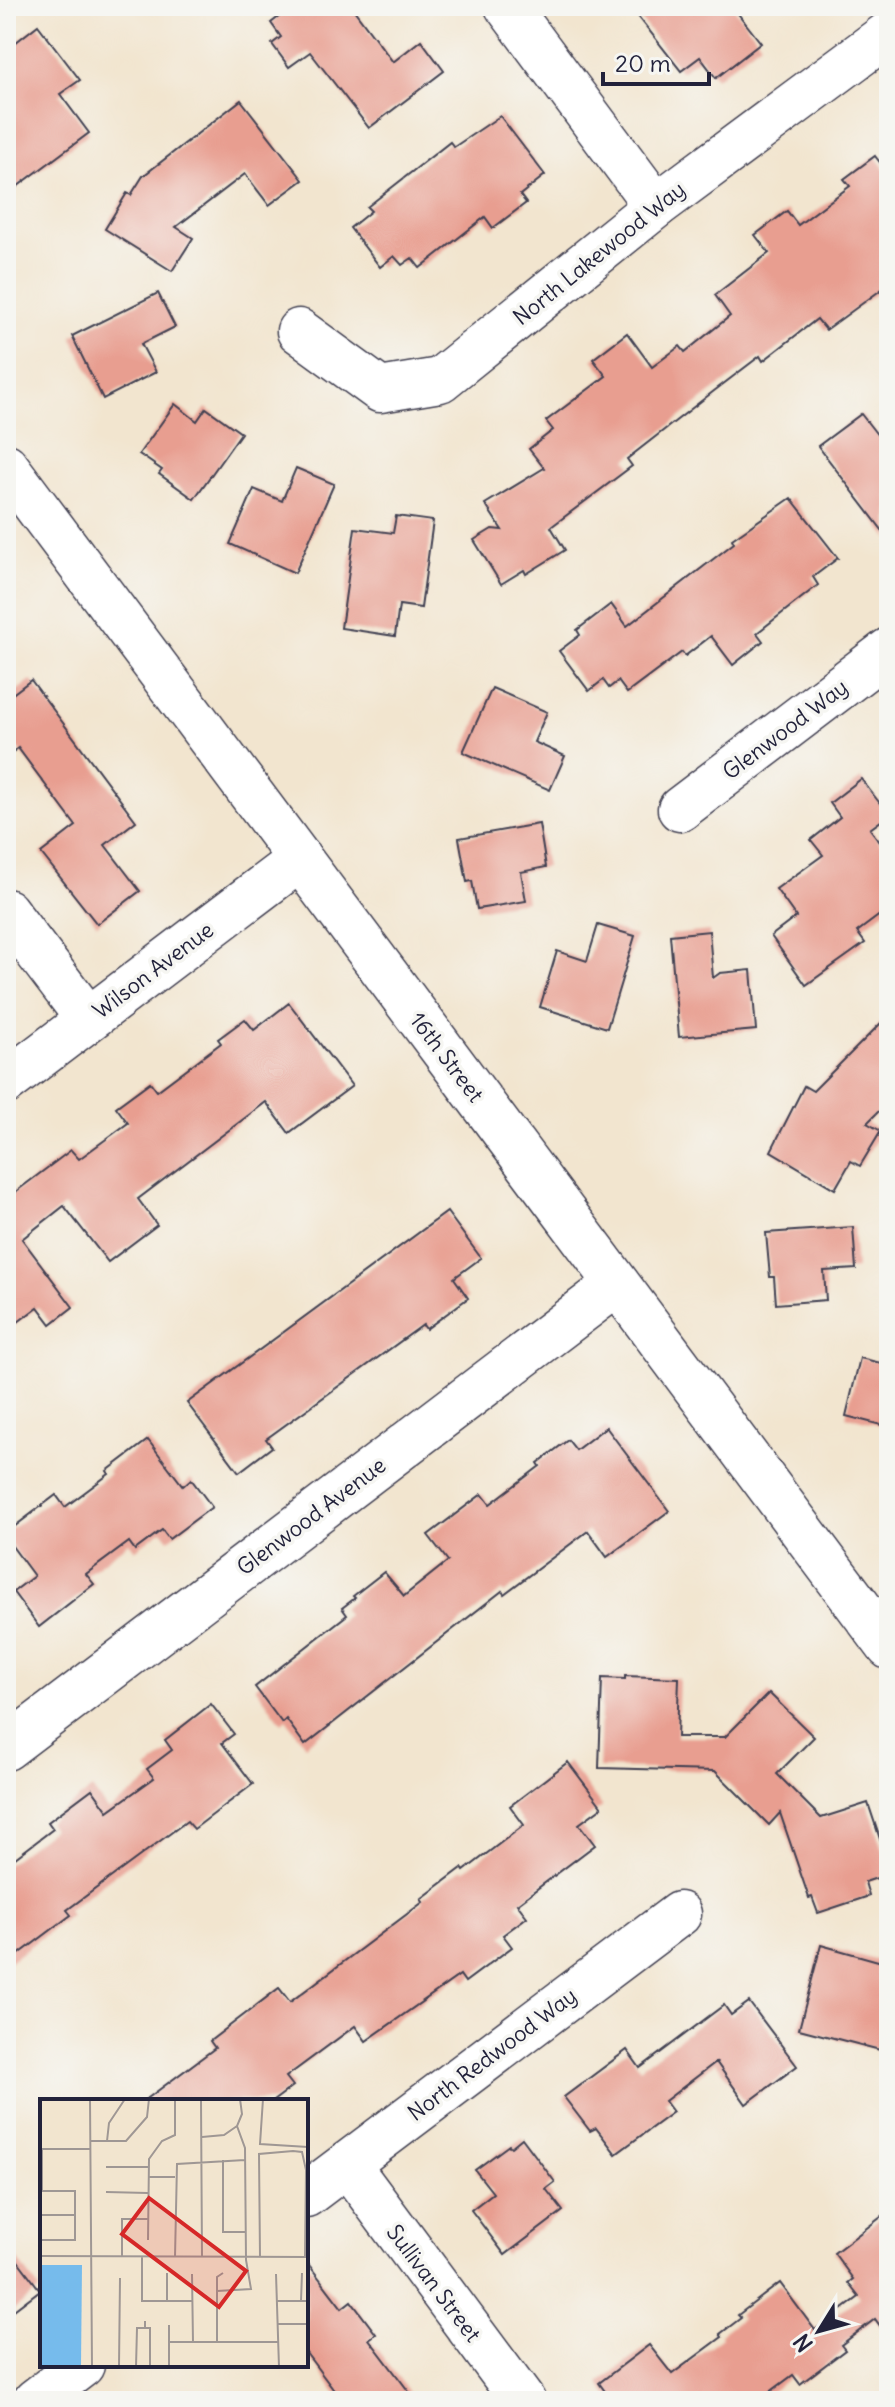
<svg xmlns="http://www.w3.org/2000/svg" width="895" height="2407" font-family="Delius,sans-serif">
<rect width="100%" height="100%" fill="#f6f6f2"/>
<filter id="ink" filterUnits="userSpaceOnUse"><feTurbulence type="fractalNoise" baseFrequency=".0125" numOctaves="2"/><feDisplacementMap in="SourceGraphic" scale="16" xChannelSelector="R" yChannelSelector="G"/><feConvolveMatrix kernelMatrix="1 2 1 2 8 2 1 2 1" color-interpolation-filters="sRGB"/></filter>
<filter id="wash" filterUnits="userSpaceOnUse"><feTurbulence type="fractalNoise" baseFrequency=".006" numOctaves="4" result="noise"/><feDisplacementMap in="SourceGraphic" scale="32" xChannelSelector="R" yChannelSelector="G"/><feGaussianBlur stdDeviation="1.8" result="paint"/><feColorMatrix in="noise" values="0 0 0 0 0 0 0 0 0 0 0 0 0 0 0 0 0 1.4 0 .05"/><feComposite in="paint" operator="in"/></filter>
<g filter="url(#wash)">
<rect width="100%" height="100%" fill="#f2e5cf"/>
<g id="blocks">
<g fill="#e89e90">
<polygon points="293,6 351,6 393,62 421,40 444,71 369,128 310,52 289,67 272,44 281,37 271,23"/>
<polygon points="630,6 732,6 761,43 716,78 700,57 681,71"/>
<polygon points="38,25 80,80 60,94 89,133 6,195 6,50"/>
<polygon points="241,100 303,180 269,205 245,174 176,227 193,238 172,271 105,229 127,193 131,195 143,176"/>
<polygon points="500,116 545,175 520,195 526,203 493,228 485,217 420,268 412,258 402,265 394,256 380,267 350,228 371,211 367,207 450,142 454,147"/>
<polygon points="875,156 889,174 889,284 826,330 817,319 763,361 760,356 714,391 627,459 632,466 551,527 565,550 526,574 524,570 501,584 474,540 492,529 502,530 485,504 544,468 529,449 553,430 546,421 606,376 593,359 627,333 652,367 680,346 685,352 730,316 715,295 769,253 755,235 787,211 798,225 850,186 844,179"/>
<polygon points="158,293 175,327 141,344 156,372 103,399 72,336"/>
<polygon points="175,404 197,421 206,408 241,433 194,499 159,474 162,470 139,454"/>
<polygon points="861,414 889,450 889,539 818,446"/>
<polygon points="296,468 334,484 295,573 230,544 254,489 282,501"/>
<polygon points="791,498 838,558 813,577 818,585 757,633 763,641 733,665 711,636 685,656 682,652 627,693 618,681 609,688 603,680 589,691 559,651 580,635 577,630 611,604 627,626 734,543 732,539"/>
<polygon points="396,516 433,521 421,608 399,605 395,636 341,628 355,528 393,533"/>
<polygon points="31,680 136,821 105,845 140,891 97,924 41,853 76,826 18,748 6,757 6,699"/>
<polygon points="492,688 547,712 534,742 565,756 550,790 463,752"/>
<polygon points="861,779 889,815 870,829 889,854 889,908 857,932 865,943 806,985 771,936 796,917 776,889 823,855 811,840 840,817 830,803"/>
<polygon points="539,824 546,867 521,872 526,901 477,909 472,881 467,882 459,838"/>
<polygon points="598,925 635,936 607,1028 540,1007 557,951 587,961"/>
<polygon points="709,931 713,978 720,973 751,970 756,1030 679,1037 670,935"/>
<polygon points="289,1003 352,1086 289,1133 266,1102 138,1199 157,1225 108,1262 64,1206 22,1239 73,1307 51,1324 38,1307 6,1331 6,1199 71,1150 79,1159 128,1123 116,1107 150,1082 157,1091 221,1043 218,1039 245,1019 254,1030"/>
<polygon points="889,1015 889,1101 867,1123 881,1131 860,1166 851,1161 835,1189 771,1151 804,1086 813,1091"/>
<polygon points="447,1212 481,1258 454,1278 468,1298 426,1329 423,1325 266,1439 272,1447 239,1472 187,1403"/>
<polygon points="853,1227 856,1269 824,1271 826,1300 776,1304 774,1277 770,1277 766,1233"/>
<polygon points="860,1358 889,1365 889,1427 846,1416"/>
<polygon points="606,1427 669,1511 607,1557 588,1531 504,1594 502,1591 305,1745 286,1719 282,1723 255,1687 347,1615 342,1608 355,1598 353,1596 384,1572 404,1596 448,1561 428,1535 482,1494 490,1504 540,1466 538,1463 568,1440 576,1450"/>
<polygon points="148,1440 183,1486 191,1479 212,1507 169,1539 162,1530 135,1550 129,1542 86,1574 94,1584 39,1627 13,1592 34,1576 6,1538 6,1533 56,1495 65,1507 109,1474 107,1471"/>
<polygon points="625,1676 679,1678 677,1737 725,1737 769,1693 814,1737 777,1774 821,1818 868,1803 889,1866 889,1874 865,1882 869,1896 818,1913 812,1897 809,1898 780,1813 769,1825 715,1771 599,1768 602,1678 625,1679"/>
<polygon points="211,1704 234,1734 222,1743 253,1784 194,1829 187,1821 67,1910 71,1915 6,1964 6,1865 53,1829 48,1822 92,1789 108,1811 154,1778 147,1769 172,1750 165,1740"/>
<polygon points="568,1762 602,1807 579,1824 595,1845 517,1904 527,1917 503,1935 512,1947 465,1982 460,1975 366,2041 355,2026 286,2077 293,2086 273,2101 144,2101 215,2048 210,2041 279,1988 290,2002 423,1902 421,1899 462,1868 464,1871 524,1825 510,1806"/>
<polygon points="821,1945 889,1964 889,2033 884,2051 799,2029"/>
<polygon points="749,2002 797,2066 746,2104 716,2062 665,2101 673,2112 616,2154 596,2128 590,2131 564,2097 627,2050 640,2068 724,2005 731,2015"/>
<polygon points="522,2138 555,2182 546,2189 563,2211 505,2255 471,2210 493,2193 475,2170 509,2145 511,2147"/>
<polygon points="889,2211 889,2338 875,2319 841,2345 845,2350 800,2384 793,2375 758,2401 612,2401 599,2383 649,2345 672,2374 722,2337 720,2334 741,2318 738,2315 780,2283 815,2330 859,2297 848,2283 853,2279 834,2253"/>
<polygon points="6,2245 40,2290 6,2316"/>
<polygon points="306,2261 342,2308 351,2301 376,2334 369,2339 416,2401 342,2401 306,2353"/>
</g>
</g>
</g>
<g filter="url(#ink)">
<use href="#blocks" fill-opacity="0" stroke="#413f51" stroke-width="2"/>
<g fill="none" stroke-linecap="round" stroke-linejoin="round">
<defs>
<g id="minor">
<polyline points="507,6 656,206"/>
<polyline points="299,331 380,390 440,380 656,206 889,33"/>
<polyline points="680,809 889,650"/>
<polyline points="6,911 88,1019"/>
<polyline points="6,1082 300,859"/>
<polyline points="6,1748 617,1284"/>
<polyline points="347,2164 523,2401"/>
<polyline points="306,2195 679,1914"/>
<polyline points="35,2401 82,2365"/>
</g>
<polyline id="major" points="6,466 889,1647"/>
</defs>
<use href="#minor" stroke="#413f51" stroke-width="47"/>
<use href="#major" stroke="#413f51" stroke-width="47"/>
<use href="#minor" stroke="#fff" stroke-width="44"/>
<use href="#major" stroke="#fff" stroke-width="44"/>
</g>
</g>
<g text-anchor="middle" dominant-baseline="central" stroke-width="7" stroke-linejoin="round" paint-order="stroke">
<g font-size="22" fill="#22223b" stroke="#f6f6f2">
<text transform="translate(599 253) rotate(-39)">North Lakewood Way</text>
<text transform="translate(785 729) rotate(-37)">Glenwood Way</text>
<text transform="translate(153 970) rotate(-37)">Wilson Avenue</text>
<text transform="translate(447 1057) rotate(53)">16th Street</text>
<text transform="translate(311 1516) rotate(-37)">Glenwood Avenue</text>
<text transform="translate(492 2054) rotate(-37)">North Redwood Way</text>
<text transform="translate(434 2283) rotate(53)">Sullivan Street</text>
</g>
</g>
<g transform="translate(40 2099)">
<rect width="268" height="268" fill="#f2e5cf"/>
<path d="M0,166H42L41,268H0Z" fill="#76bbec"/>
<path fill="none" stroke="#9f9794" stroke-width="2" d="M50,0L52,268M161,0L162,158M223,0L220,45L268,48M162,38L184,36L197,27M50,42H86L107,18L109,0M67,42L69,24L85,0M0,50H50M183,61V133H206M66,68H108M108,78H135M66,93L108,94M0,116H35M0,141H35V92H2V50M108,141L109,60L122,42L135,36V0M0,157L268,158M82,157V120H108M102,158V202H153M135,158L137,65L205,61M220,158L219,55L253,52L262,53L266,71L265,158M127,174V202M152,175L153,243M236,175L239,268M177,192L211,190L206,161L205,49L197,27L202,15L200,0M236,202H268M261,202L262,174M238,225H268M129,226V268M105,229H110V268M129,243H238M177,243V178L183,174M79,268L80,179M96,268L97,229H105V222"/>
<path fill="#d62828" fill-opacity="0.15" stroke="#d62828" stroke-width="4" d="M109,99L206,172L179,208L82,135Z"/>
<rect width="268" height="268" fill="none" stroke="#22223b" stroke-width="4"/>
</g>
<rect width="895" height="2407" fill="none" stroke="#f6f6f2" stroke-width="32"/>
<g transform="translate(819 2331) rotate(233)" stroke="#f6f6f2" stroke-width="6" paint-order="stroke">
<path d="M0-6L14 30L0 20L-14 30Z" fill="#22223b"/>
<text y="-12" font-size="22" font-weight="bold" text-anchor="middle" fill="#22223b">N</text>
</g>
<path d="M603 72v12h106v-12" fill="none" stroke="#22223b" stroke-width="4"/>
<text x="615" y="72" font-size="24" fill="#22223b" stroke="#f6f6f2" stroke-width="6" paint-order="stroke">20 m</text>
</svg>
